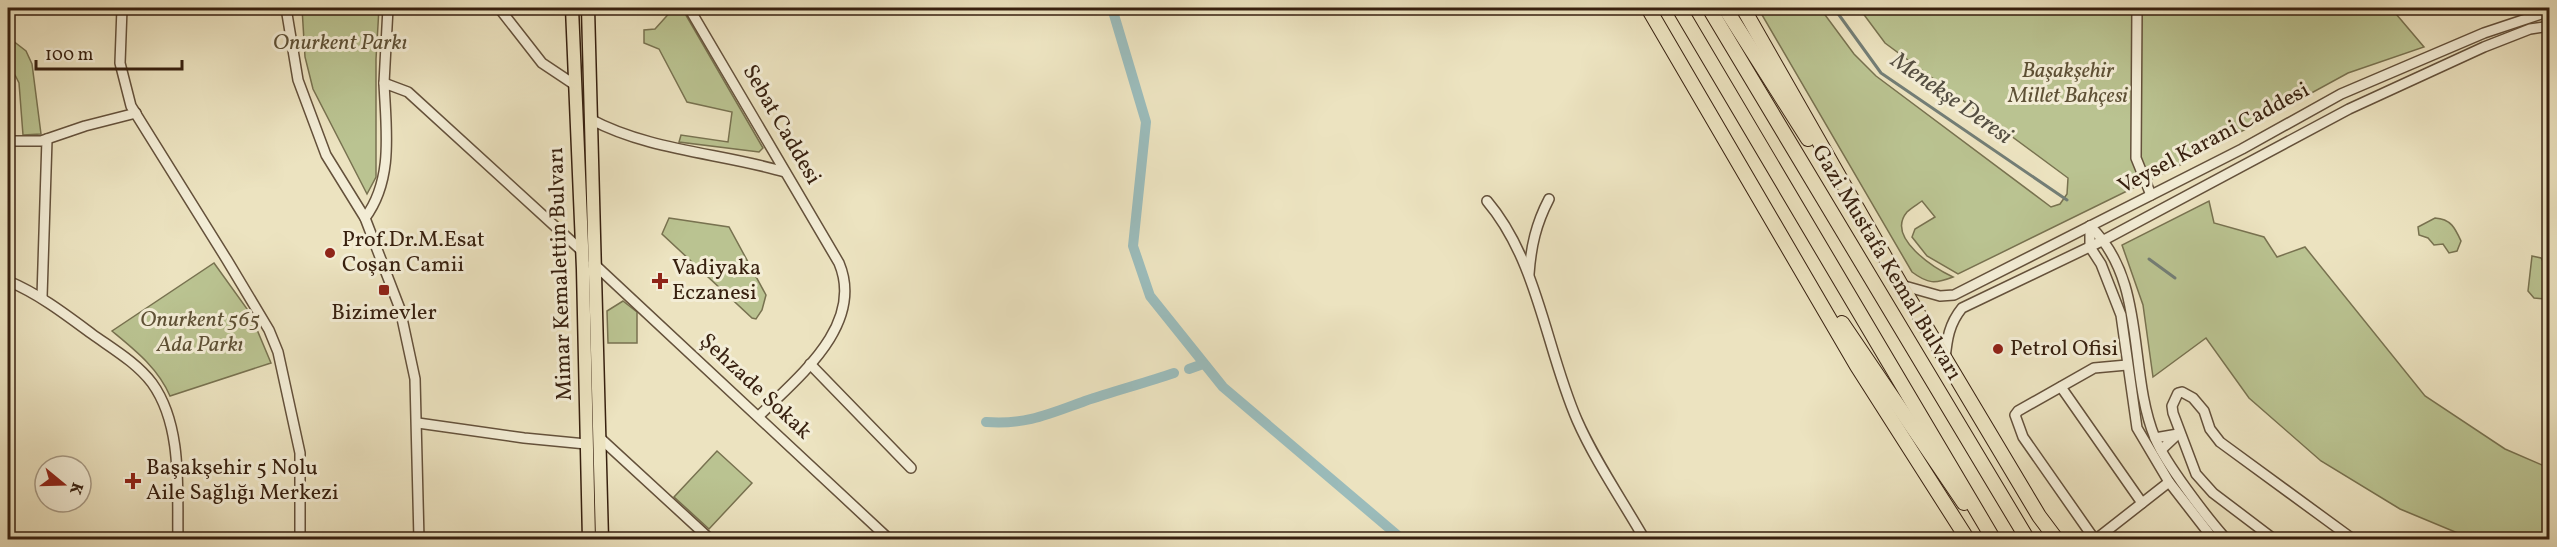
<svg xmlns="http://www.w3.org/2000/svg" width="2557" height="547" font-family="Vollkorn,serif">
<rect width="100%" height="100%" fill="#ece3c0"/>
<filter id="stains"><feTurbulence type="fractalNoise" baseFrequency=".00333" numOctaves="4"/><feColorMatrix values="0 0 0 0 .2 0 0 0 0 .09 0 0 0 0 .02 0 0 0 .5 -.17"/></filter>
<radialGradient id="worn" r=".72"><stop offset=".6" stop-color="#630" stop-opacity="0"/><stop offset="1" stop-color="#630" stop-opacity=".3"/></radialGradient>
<g fill="#bac391" stroke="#787250" stroke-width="1.5">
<polygon points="302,8 379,8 376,59 376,177 367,194 313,89 305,57"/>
<path d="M1758,8H1820L1854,54L1876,76L2051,207L2060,204L2067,194L2068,178L1885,43L1859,8H2391L2424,47L2348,73L2180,165L1958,274L1927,256L1912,237L1915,229L1935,217L1922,201C1918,204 1911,208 1907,212C1885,238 1936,269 1953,277C1935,284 1928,284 1912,272Z"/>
<polygon points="673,9 683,10 763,148 759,152 679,142 681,135 728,142 732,112 687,102 659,49 644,43 644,30 655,29"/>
<polygon points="8,37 26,51 32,64 41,134 23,135 19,83 15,75 8,72"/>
<polygon points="2209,201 2214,223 2264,237 2277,257 2305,247 2425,396 2505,449 2549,468 2549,539 2472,539 2400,509 2321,461 2249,398 2206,338 2153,377 2143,305 2122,245"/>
<polygon points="669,218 729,227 766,295 762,310 756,319 752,318 662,234"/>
<path d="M2435,218C2451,219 2455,228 2461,241L2457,251L2449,253L2443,244L2434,245L2428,238L2419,235L2418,227Z"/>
<polygon points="2532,256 2541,258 2549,272 2549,295 2545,299 2534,298 2528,291"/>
<path d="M214,263L250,313L271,363L170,396C158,368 135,350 112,331Z"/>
<polygon points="623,301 637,312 637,343 608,343 607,311"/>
<polygon points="717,451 752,483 709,529 674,497"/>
</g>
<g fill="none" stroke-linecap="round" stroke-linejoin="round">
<g stroke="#737e76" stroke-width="3">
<polyline points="1834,8 1881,73 2067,200"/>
<polyline points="2149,259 2175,278"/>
</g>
<g stroke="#9bbcbb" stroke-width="10">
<polyline points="1112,8 1146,122 1133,246 1150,296 1223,387 1403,540"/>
<polyline points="1189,369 1203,364"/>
<path d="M986,422C1026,425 1049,414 1085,401C1114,391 1145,383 1174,373"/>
</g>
<defs>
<g id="minor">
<polyline points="122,8 120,63 131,106 227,260 269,330 278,352 300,453 300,540"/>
<polyline points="286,8 298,80 326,155 365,218 400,309 415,379 419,540"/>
<polyline points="499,8 542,63 575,85"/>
<path d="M689,8L839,263C865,325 798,377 759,416"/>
<polyline points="2137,8 2136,158 2151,195"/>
<polyline points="384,83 388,8"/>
<path d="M590,119C650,151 721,153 785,172"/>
<polyline points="8,141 41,141 85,126 136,113"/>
<path d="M1487,201C1538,261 1546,349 1577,420C1595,461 1622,500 1645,540"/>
<path d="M365,218C394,179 386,129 384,83L408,92L582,251"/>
<path d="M2090,226C2148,282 2127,370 2155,438C2165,463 2208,519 2227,540"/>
<polyline points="2090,226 2090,247 2101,264 2121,315 2137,428 2169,482 2214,540"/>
<polyline points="593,263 890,540"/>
<path d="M1529,274C1531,246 1536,224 1549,199"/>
<path d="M8,281C39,294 65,314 92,334C113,349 137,363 152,383C183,426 177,490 178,540"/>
<polyline points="1901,285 1940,296 1954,295 2242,149 2341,94 2484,33 2550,11"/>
<polyline points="42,297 47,139"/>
<path d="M1945,359C1947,339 1949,324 1962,308L2104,240L2349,109L2484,47L2530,29L2550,26"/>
<polyline points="810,364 911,468"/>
<polyline points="2061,387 2142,503"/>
<polyline points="418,423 524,438 586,444"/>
<polyline points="599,437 711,540"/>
<polyline points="2155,438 2178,434 2161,450"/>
<polyline points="2095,540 2023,437 2015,415 2018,411 2094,368 2127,365"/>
<polyline points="2095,540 2169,482"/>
<polyline points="2275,540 2213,493 2196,474 2173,413 2172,406 2178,393 2182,392 2193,398 2204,411 2210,429 2220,442 2354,540"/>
</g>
<g id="major">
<polyline points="572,8 583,269 589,540"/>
<polyline points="588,8 602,540"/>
</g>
<g id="highway">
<polyline points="1648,8 1857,366 1968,540"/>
<polyline points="1679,8 1994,540"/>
<polyline points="1709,8 2028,540"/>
<polyline points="1725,8 1808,139"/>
<polyline points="1743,8 1901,285 2039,516 2057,540"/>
<polyline points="1842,323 1964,503"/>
</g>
</defs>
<use href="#minor" stroke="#64513b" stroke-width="12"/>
<use href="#major" stroke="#37200f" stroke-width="15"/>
<use href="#highway" stroke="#37200f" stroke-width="16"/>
<use href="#minor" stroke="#f3edd6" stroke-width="9"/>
<use href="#major" stroke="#ece3c0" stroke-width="12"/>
<use href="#highway" stroke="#ece3c0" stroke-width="14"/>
</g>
<g fill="#8f2418" stroke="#f3edd6" stroke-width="2">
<circle cx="330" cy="253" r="6"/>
<path d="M657 272h6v6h6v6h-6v6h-6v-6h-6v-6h6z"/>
<rect x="378" y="284" width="12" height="12" rx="3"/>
<circle cx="1998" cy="349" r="6"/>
<path d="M130 472h6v6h6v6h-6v6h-6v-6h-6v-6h6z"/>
</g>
<g text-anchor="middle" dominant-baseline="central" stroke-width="6" stroke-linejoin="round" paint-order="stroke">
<g font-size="22" font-style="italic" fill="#5e5136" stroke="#f3edd6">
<text x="340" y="43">Onurkent Parkı</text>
<text x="2068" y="71">Başakşehir<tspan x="2068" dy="25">Millet Bahçesi</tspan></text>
<text x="200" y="320">Onurkent 565<tspan x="200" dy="25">Ada Parkı</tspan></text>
</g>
<g font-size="22" fill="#37200f" stroke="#f3edd6">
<text transform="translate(781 125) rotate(60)">Sebat Caddesi</text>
<text transform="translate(2214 139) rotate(-28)">Veysel Karani Caddesi</text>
<text transform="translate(1886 263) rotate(59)">Gazi Mustafa Kemal Bulvarı</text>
<text transform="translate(561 274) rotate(-92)">Mimar Kemalettin Bulvarı</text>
<text transform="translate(755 387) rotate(43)">Şehzade Sokak</text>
</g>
<g font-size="22" fill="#37200f" stroke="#f3edd6" text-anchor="start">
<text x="342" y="240">Prof.Dr.M.Esat<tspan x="342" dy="25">Coşan Camii</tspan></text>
<text x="672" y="268">Vadiyaka<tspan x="672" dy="25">Eczanesi</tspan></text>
<text x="384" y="313" text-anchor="middle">Bizimevler</text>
<text x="2010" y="349">Petrol Ofisi</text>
<text x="146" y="468">Başakşehir 5 Nolu<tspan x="146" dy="25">Aile Sağlığı Merkezi</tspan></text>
</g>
<g font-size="24" font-style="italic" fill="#554f43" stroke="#f3edd6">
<text transform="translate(1951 99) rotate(35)">Menekşe Deresi</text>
</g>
</g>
<rect width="2557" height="547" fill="none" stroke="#ece3c0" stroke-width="30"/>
<rect x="9" y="9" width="2539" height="529" fill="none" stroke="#37200f" stroke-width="3"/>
<rect x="15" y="15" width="2527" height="517" fill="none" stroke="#37200f" stroke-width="1.5"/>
<g transform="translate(63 484) rotate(109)"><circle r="28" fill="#f3edd6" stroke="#a89b86" stroke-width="1.5"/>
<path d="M0-4.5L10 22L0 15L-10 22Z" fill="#8f2418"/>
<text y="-9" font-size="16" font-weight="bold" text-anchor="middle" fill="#37200f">K</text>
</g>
<path d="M36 60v9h146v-9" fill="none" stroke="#37200f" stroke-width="3"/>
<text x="45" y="60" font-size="18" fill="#37200f" stroke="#f3edd6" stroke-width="4.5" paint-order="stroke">100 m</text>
<rect width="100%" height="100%" filter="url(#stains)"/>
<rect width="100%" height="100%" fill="url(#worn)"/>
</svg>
